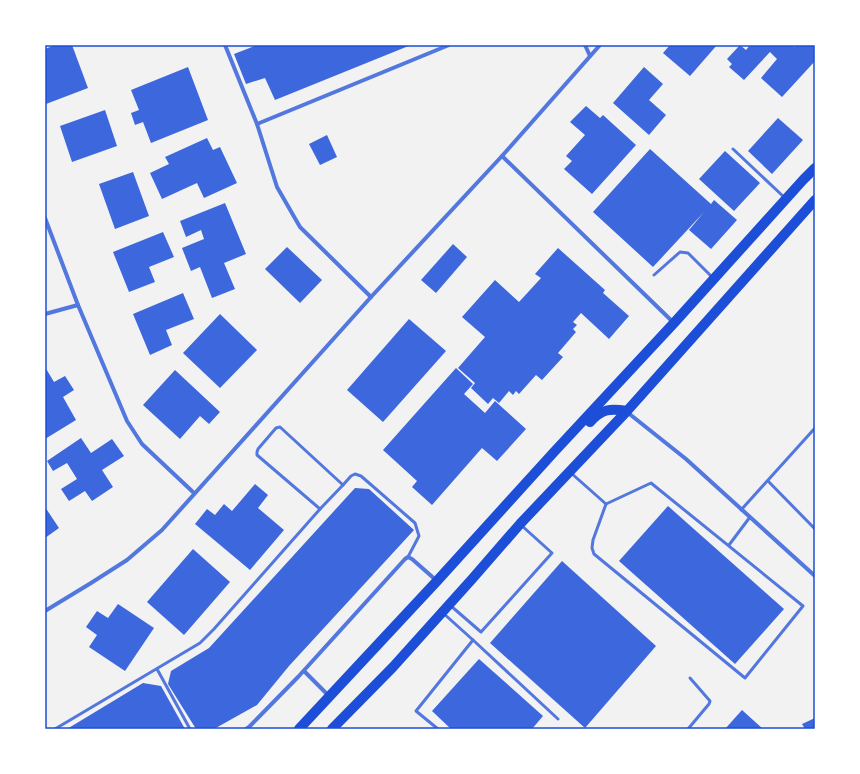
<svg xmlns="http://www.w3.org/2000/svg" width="860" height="774" font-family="'Golos Text',sans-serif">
<rect width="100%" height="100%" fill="#f2f2f2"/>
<g fill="#3d67dc">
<polygon points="55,45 72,45 88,88 46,104 45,49"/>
<polygon points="257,45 411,45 275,100 265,78 246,84 234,54"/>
<polygon points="670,45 717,45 690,76 663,53"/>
<polygon points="740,45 746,50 750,45 792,45 794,47 796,45 815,45 815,61 782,97 761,78 777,59 770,52 744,80 729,67 732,64 727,59"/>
<polygon points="188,67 208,120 151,143 143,122 135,125 131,113 139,110 131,90"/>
<polygon points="644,67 663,84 649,100 666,115 649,135 613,103"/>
<polygon points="586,106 600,118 603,115 636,145 592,194 564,169 572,161 566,156 585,135 570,122"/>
<polygon points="105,110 117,146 72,162 60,126"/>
<polygon points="778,118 803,140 772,174 748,151"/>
<polygon points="327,135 337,157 320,165 309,144"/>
<polygon points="207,138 213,150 220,147 237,183 204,198 197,183 162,199 150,173 169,164 165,157"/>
<polygon points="650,149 711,204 714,200 737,220 711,249 689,230 704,212 653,267 593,212"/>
<polygon points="725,151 760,183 734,211 699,179"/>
<polygon points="133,172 149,216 115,229 99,184"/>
<polygon points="225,203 246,254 224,263 235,289 212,298 200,267 191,271 182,248 204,239 201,230 186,237 180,221"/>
<polygon points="163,232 174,257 149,267 155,282 129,292 113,252"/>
<polygon points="453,244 467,257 436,293 421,280"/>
<polygon points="287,247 322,280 300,303 265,269"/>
<polygon points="558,248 605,290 603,293 629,316 609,339 581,313 573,322 577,325 573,329 576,332 558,353 563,357 542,380 536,375 519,394 516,391 513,395 509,391 499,403 493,398 488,404 471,388 475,383 458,368 485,337 462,317 495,280 519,302 541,278 535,274"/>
<polygon points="183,293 194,319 166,330 172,345 150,355 133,314"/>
<polygon points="220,314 257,350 220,388 183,353"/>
<polygon points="409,319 446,351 383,422 347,390"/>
<polygon points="45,367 54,382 65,376 74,390 63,397 76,420 45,439"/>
<polygon points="456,368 473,384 464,394 485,413 495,401 526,429 497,461 482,448 432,505 412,487 417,481 383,450"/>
<polygon points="175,370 220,412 209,424 200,416 180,439 143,405"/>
<polygon points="81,438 91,453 112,439 124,456 102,470 113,487 92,501 85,491 69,501 61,489 77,479 67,463 53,471 47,461"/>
<polygon points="255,484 268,495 258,508 284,530 250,570 195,524 207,509 215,515 224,504 232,511"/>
<polygon points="355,488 369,489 414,530 289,666 257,705 214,729 196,729 168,684 171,671 209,648"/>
<polygon points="668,506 784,609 735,664 619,561"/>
<polygon points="45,507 59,528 45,538"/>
<polygon points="193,549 230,582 184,635 147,602"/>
<polygon points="562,561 656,646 585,728 490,643"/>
<polygon points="118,604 154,628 125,671 89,647 97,635 86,627 97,611 108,618"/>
<polygon points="479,659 543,716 532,729 451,729 432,711"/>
<polygon points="143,683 161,686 185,729 67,729"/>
<polygon points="742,710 763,729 725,729"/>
<polygon points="815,718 815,729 805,729 802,724"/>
</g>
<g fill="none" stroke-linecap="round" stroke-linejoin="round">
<g stroke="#5277de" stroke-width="3">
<polyline points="733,149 785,198"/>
<polyline points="654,275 680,252 688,253 712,277"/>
<polyline points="571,473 606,504"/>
<polyline points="768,481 815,529"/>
<polygon points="651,483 803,606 745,678 594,554 592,548 593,540 606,504"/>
<polyline points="320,509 257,455 257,452 258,449 276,428 280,427 343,485"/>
<polyline points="741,510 815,428"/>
<polyline points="729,545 750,517"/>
<polyline points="451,606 481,632 552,553 521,525"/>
<polyline points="443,613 473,640 558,719"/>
<polyline points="157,669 190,729"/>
<polyline points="55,729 200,643 214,629 320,509 343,485 351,476 355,474 361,476 415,523 419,536 408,557"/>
<polyline points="438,729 416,711 473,640"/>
<polyline points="688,729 709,704 710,701 690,678"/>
</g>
<g stroke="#5277de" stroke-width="4">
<polyline points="225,45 257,124 277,187 300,227 371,297"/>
<polyline points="585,45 590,56"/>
<polyline points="257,124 449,45"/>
<polyline points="502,156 674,323"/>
<polyline points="45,218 78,305 127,421 142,444 194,493"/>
<polyline points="45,314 78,305"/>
<polyline points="627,412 686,459 815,576"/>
<polyline points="45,611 91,583 127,560 162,530 371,297 502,156 600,45"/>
<polyline points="304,671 329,696"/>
<polyline points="246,729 249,727 298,677 405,559 408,557 412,559 437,581"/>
</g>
<g stroke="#1d4ed8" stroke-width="10">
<path d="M590,422C602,409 610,408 627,411"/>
<polyline points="299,729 437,581 554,452 674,323 803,180 815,168"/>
<polyline points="332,729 393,667 473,578 520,524 627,411 815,200"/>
</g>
</g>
<rect width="860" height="774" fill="none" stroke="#ffffff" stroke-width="92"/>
<rect x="46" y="46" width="768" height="682" fill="none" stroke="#1d4ed8" stroke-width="1.5"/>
</svg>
